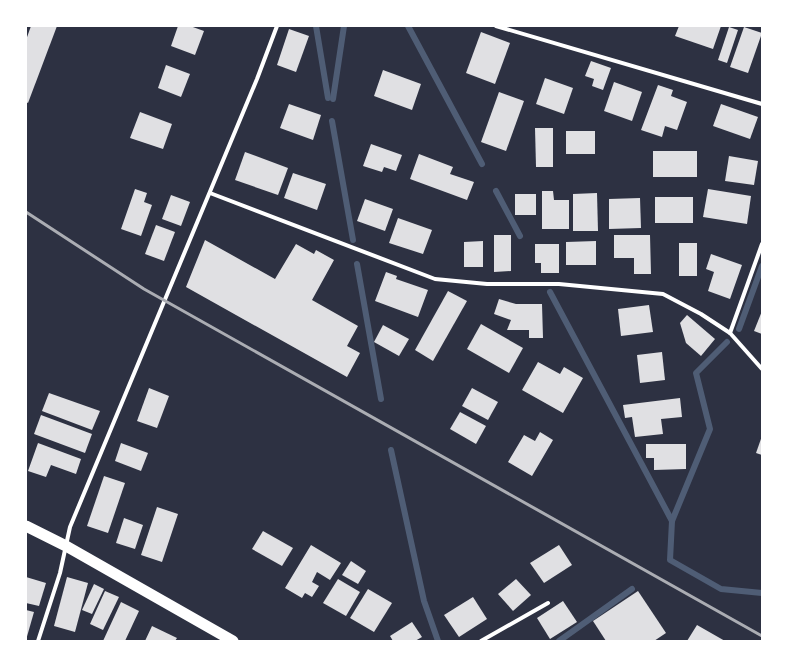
<svg xmlns="http://www.w3.org/2000/svg" width="788" height="667" font-family="Inter,sans-serif">
<rect width="100%" height="100%" fill="#2d3142"/>
<g fill="none" stroke-linecap="round" stroke-linejoin="round">
<g stroke="#4f5d75" stroke-width="6">
<polyline points="316,26 328,98"/>
<polyline points="408,26 482,164"/>
<polyline points="333,99 344,26"/>
<polyline points="332,121 353,240"/>
<polyline points="496,191 520,236"/>
<polyline points="357,264 381,399"/>
<polyline points="550,292 672,521"/>
<polyline points="739,329 762,266"/>
<polyline points="727,342 696,373 710,429 672,521 670,560 721,589 762,593"/>
<polyline points="391,450 424,601 438,641"/>
<polyline points="559,641 632,589"/>
</g>
</g>
<g fill="#e0e0e3">
<polygon points="31,26 57,26 28,103 26,102 26,40"/>
<polygon points="178,26 190,26 204,31 195,55 171,46"/>
<polygon points="679,26 721,26 713,49 675,36"/>
<polygon points="729,27 738,30 727,63 718,60"/>
<polygon points="744,27 762,33 748,73 730,67"/>
<polygon points="289,29 309,36 296,72 277,65"/>
<polygon points="481,32 510,43 495,84 466,73"/>
<polygon points="591,61 611,68 603,90 592,86 594,79 585,76"/>
<polygon points="166,65 190,74 181,97 158,88"/>
<polygon points="383,70 421,84 412,110 374,96"/>
<polygon points="545,78 573,88 564,114 536,104"/>
<polygon points="614,82 642,92 632,121 604,111"/>
<polygon points="658,85 673,90 671,96 687,102 677,130 665,126 662,137 641,130"/>
<polygon points="499,92 524,101 506,151 481,142"/>
<polygon points="289,104 321,115 313,140 280,128"/>
<polygon points="721,104 758,117 750,139 713,126"/>
<polygon points="140,112 172,124 163,149 130,138"/>
<polygon points="535,128 553,128 553,167 536,167"/>
<rect x="566" y="131" width="29" height="23"/>
<polygon points="371,144 402,155 396,171 384,167 382,172 363,166"/>
<rect x="653" y="151" width="44" height="26"/>
<polygon points="245,152 288,168 278,195 235,180"/>
<polygon points="419,154 453,167 450,174 474,182 467,200 410,179"/>
<polygon points="729,156 758,161 754,185 725,181"/>
<polygon points="293,173 326,184 317,210 284,198"/>
<polygon points="135,189 147,193 144,202 152,205 141,236 121,229"/>
<polygon points="708,189 751,196 747,224 703,217"/>
<polygon points="542,191 553,191 554,200 569,200 569,229 542,229"/>
<polygon points="597,193 598,231 573,231 573,194"/>
<rect x="515" y="194" width="21" height="21"/>
<polygon points="171,195 190,202 181,226 162,219"/>
<rect x="655" y="197" width="38" height="26"/>
<polygon points="640,198 641,228 609,229 609,199"/>
<polygon points="365,199 393,209 385,231 357,221"/>
<polygon points="398,218 432,230 423,254 389,243"/>
<polygon points="156,225 175,232 164,261 145,254"/>
<polygon points="494,235 511,235 511,271 494,272"/>
<polygon points="614,235 650,235 651,274 634,274 634,258 614,258"/>
<polygon points="205,240 275,279 296,244 314,254 316,250 334,260 312,300 358,326 347,346 360,353 347,377 186,287"/>
<polygon points="483,241 483,267 464,267 464,242"/>
<polygon points="596,241 596,265 566,265 566,242"/>
<rect x="679" y="243" width="18" height="33"/>
<polygon points="535,244 559,244 559,273 541,273 541,263 535,263"/>
<polygon points="711,254 742,265 730,299 708,291 714,272 706,269"/>
<polygon points="386,272 397,276 396,279 428,290 418,317 375,301"/>
<polygon points="448,291 467,301 433,361 415,350"/>
<polygon points="499,299 516,304 542,304 543,338 529,338 529,330 507,330 511,320 494,314"/>
<polygon points="649,305 653,332 621,336 618,309"/>
<polygon points="762,311 762,334 754,331"/>
<polygon points="687,315 715,339 701,356 686,343 680,323"/>
<polygon points="481,324 523,348 509,373 467,349"/>
<polygon points="383,325 409,339 399,356 374,342"/>
<polygon points="662,352 665,380 640,383 637,355"/>
<polygon points="538,362 560,374 564,367 583,378 563,413 522,390"/>
<polygon points="149,388 169,396 157,428 137,421"/>
<polygon points="472,388 498,402 488,420 462,406"/>
<polygon points="49,393 100,411 92,430 42,411"/>
<polygon points="680,398 682,417 661,419 663,434 635,437 632,417 625,418 623,405"/>
<polygon points="460,412 486,426 476,444 450,429"/>
<polygon points="41,415 92,434 85,453 34,434"/>
<polygon points="540,432 553,440 532,476 508,462 524,435 535,441"/>
<polygon points="762,436 762,455 756,453"/>
<polygon points="38,443 81,459 76,474 51,465 46,477 28,471"/>
<polygon points="121,443 148,453 141,471 115,461"/>
<polygon points="646,444 686,444 686,469 654,470 654,458 646,458"/>
<polygon points="104,476 125,483 108,533 87,526"/>
<polygon points="157,507 178,514 162,562 141,555"/>
<polygon points="124,518 143,525 135,549 116,543"/>
<polygon points="263,531 293,548 282,566 252,549"/>
<polygon points="311,545 341,563 330,580 317,572 312,582 319,586 312,597 305,593 302,598 285,588"/>
<polygon points="559,545 572,565 544,583 530,563"/>
<polygon points="351,561 366,571 358,584 342,575"/>
<polygon points="26,577 46,583 39,606 26,603"/>
<polygon points="67,577 88,583 75,632 54,626"/>
<polygon points="338,579 360,592 346,616 323,603"/>
<polygon points="516,579 531,595 513,611 498,594"/>
<polygon points="94,584 104,589 92,614 82,610"/>
<polygon points="368,589 392,603 374,632 350,618"/>
<polygon points="105,591 119,597 103,630 90,624"/>
<polygon points="638,591 666,633 654,641 606,641 593,621"/>
<polygon points="473,597 487,619 459,637 444,615"/>
<polygon points="563,601 577,622 550,639 537,618"/>
<polygon points="121,602 139,611 125,641 103,641"/>
<polygon points="26,610 34,612 26,640"/>
<polygon points="412,622 422,637 415,641 393,641 390,636"/>
<polygon points="697,625 725,641 687,641"/>
<polygon points="152,626 177,638 175,641 145,641"/>
</g>
<g fill="none" stroke-linecap="round" stroke-linejoin="round">
<g stroke="#fff" stroke-width="4">
<polyline points="496,26 762,104"/>
<polyline points="210,193 435,279 487,284 559,284 663,294 701,314 730,333 762,369"/>
<polyline points="730,333 762,244"/>
<polyline points="38,641 60,573 70,527 257,79 277,26"/>
<polyline points="481,641 548,603"/>
</g>
<polyline stroke="#fff" stroke-width="11" points="26,526 66,546 233,641"/>
<polyline stroke="#abadb3" stroke-width="3" points="26,212 144,289 762,636"/>
</g>
<rect width="788" height="667" fill="none" stroke="#ffffff" stroke-width="54"/>
</svg>
